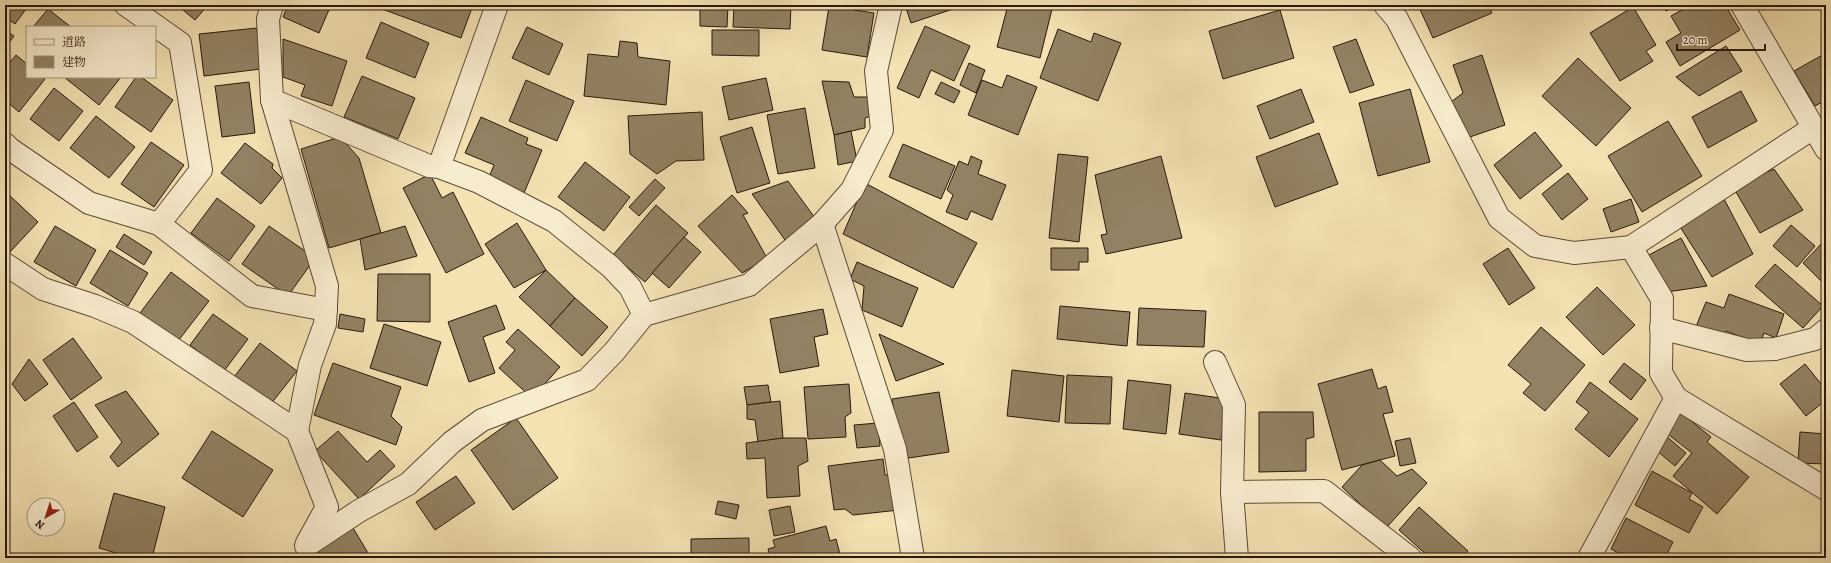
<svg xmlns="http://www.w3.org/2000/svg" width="1831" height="563" font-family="Alegreya,'Noto Serif JP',serif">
<rect width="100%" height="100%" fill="#f4e2b3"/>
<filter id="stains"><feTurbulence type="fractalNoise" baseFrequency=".005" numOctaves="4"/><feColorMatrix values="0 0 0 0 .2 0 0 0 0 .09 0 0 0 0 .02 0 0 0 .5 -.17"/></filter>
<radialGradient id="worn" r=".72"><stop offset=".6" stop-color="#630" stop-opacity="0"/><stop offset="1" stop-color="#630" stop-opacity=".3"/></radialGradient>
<g fill="#928263" stroke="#28190c">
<polygon points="5,5 29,5 15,24 5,17"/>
<polygon points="177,5 208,5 195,20"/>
<polygon points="288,5 331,5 319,33 283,17"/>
<polygon points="384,5 473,5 461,38 382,9"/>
<polygon points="700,5 728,5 727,27 700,26"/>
<polygon points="734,5 791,5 790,29 733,27"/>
<polygon points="905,5 955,5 956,8 911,23"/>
<polygon points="1008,5 1053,5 1040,58 997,47"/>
<polygon points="1418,5 1488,5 1492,13 1433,38"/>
<polygon points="1662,5 1676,5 1666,11"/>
<polygon points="1691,5 1725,5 1740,30 1680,66 1666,42 1681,33 1671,16"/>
<polygon points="829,6 874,13 867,57 822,50"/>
<polygon points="1633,7 1656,45 1646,51 1653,61 1620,81 1590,33"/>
<polygon points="48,9 71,27 33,27"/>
<polygon points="1280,10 1294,58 1223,79 1209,31"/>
<polygon points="381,22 429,43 415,78 366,58"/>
<polygon points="925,26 970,46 954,81 931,70 919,98 897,88"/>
<polygon points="527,27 563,44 549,75 512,58"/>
<polygon points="257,28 261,69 204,76 199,34"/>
<polygon points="1058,29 1091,42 1094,33 1121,43 1098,101 1040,78"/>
<polygon points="5,30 14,36 5,48"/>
<polygon points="712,30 759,30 759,56 712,55"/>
<polygon points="283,39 347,61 332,106 301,96 305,85 283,77"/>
<polygon points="1356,39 1374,85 1350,93 1333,47"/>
<polygon points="620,41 637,43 638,57 670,61 666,105 584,96 588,54 618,57"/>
<polygon points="1726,46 1742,71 1699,96 1676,77"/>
<polygon points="1826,53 1826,100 1815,106 1794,71"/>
<polygon points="16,55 27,64 27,77 43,77 45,79 19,112 5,100 5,68"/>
<polygon points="1482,55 1505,125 1464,139 1451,102 1463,93 1453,65"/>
<polygon points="1578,58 1631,108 1596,146 1542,96"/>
<polygon points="969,63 985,70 976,93 960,85"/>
<polygon points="1007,75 1037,87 1018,135 968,115 982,80 1002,88"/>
<polygon points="362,76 415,98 398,139 344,117"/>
<polygon points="64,77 121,77 99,105"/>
<polygon points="136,77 141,77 173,100 151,132 115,107"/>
<polygon points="766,78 773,110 729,120 722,87"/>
<polygon points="526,80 574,101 557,141 509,121"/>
<polygon points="822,81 849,82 854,97 867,97 871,116 865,118 865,128 834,135"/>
<polygon points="249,82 255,133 222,137 215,86"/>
<polygon points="941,82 960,91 954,103 935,94"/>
<polygon points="54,88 83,111 59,141 30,119"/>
<polygon points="1301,89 1314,122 1270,139 1257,106"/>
<polygon points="1410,89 1430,162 1378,176 1359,103"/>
<polygon points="1741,91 1757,121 1708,148 1692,117"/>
<polygon points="805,108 815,168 778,174 767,115"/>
<polygon points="702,112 704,160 676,161 657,174 630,154 628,116"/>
<polygon points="96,116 135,147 109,178 70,148"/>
<polygon points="481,117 528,138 526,144 542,150 524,193 489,177 494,165 465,153"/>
<polygon points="1668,121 1702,176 1642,212 1608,156"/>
<polygon points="752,127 770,183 737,193 720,137"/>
<polygon points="851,131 857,161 838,165 834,135"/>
<polygon points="1535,132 1562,166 1520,199 1494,165"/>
<polygon points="1319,133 1338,184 1275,207 1256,157"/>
<polygon points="340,137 359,158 381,233 329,248 301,149"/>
<polygon points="151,142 184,165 154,207 121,184"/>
<polygon points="245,143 273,164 272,168 282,178 261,204 221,173"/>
<polygon points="903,144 955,166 941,199 889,177"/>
<polygon points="1058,154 1088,157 1079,242 1049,238"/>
<polygon points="971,156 982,161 978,174 1006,185 992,220 971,211 967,220 946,212 953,195 947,190 959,161 968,165"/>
<polygon points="1161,156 1182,238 1106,254 1101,235 1107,234 1095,175"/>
<polygon points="585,162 630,197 604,231 558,197"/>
<polygon points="1774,169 1803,210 1760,233 1733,187"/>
<polygon points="1568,173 1588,199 1562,220 1542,194"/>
<polygon points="430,174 442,198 453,192 484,254 446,273 403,188"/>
<polygon points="655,179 665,188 639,216 629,207"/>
<polygon points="788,181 815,218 785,240 752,194"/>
<polygon points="865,183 977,243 953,288 843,234"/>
<polygon points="8,194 38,222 10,252 5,248 5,197"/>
<polygon points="732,195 748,213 743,215 767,258 742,273 698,226"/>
<polygon points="217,198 255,226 229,261 191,233"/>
<polygon points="1631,199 1639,222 1611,232 1603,209"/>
<polygon points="1724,199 1753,254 1712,277 1677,222"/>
<polygon points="656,205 688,233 645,282 613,255"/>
<polygon points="517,223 546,270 514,288 485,244"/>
<polygon points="1791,225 1815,246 1797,267 1773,246"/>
<polygon points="55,226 96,250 76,286 34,262"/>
<polygon points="269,226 315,258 288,296 242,264"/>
<polygon points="405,226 417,256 365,270 360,239"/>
<polygon points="124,234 152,252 144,265 116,247"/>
<polygon points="684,237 701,252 669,288 652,273"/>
<polygon points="1681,238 1707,286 1667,292 1647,256"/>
<polygon points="1826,239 1826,286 1803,263"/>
<polygon points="1051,248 1088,248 1088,262 1079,262 1079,270 1051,270"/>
<polygon points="1508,248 1535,288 1509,305 1483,264"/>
<polygon points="110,250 148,273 128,306 90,283"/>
<polygon points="857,262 918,288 902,327 862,310 864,286 850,279"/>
<polygon points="1775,264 1823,306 1803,328 1755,286"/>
<polygon points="546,270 575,298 550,326 519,297"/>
<polygon points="171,272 209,301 178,341 140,313"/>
<polygon points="378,274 430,274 430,322 377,321"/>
<polygon points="1597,287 1635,325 1603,355 1566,317"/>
<polygon points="1729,294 1784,314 1776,338 1764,333 1760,344 1726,331 1723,340 1695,329 1706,302 1724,308"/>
<polygon points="575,298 608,327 582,356 550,326"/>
<polygon points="496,305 505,329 483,337 495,373 469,382 448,322"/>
<polygon points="1060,306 1130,312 1127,346 1057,339"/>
<polygon points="1139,308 1206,311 1204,347 1137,345"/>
<polygon points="823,309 828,334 814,337 819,366 780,373 770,319"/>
<polygon points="213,314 248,339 224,371 190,345"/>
<polygon points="340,314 365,319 363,332 338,328"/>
<polygon points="384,324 441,342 427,386 370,368"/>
<polygon points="1541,327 1585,365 1545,411 1523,393 1531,384 1508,365"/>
<polygon points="518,329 560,367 532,398 499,368 515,350 506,342"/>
<polygon points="879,334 944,364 896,381"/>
<polygon points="73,338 102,378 71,400 43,360"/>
<polygon points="260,343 297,371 270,405 234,377"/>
<polygon points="1826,348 1826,359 1821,351"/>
<polygon points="29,359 48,384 25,401 12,384"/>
<polygon points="333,363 401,387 391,416 402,427 396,445 314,415"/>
<polygon points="1624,363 1646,380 1631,400 1609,382"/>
<polygon points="1805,364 1826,390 1826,400 1806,416 1780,384"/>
<polygon points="1372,369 1378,389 1386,386 1393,412 1383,414 1395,456 1342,470 1318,384"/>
<polygon points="1012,370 1064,376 1059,422 1007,416"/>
<polygon points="1067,375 1112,377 1110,424 1065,423"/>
<polygon points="1128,380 1171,385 1166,434 1123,429"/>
<polygon points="1590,382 1638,419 1609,457 1575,429 1589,412 1576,402"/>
<polygon points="849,384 851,413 845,417 846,437 808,439 804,387"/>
<polygon points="768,385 771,402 747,405 744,387"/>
<polygon points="126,391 159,434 118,467 110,457 122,442 95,405"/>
<polygon points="939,392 949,452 902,459 892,399"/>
<polygon points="1185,393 1227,399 1221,440 1179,434"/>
<polygon points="780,401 783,438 758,442 755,420 747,419 747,405"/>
<polygon points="74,402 98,437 77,452 53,416"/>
<polygon points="1679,411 1711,437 1707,442 1749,477 1717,514 1673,476 1692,453 1664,431"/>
<polygon points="1259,412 1313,412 1314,437 1306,439 1306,471 1259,472"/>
<polygon points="516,418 558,478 513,510 471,450"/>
<polygon points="878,423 880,446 857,448 854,425"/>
<polygon points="212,431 273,470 243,517 182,478"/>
<polygon points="338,431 367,462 380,450 395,466 359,499 315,451"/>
<polygon points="1800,432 1826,434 1826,464 1798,463"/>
<polygon points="1666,436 1686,453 1675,466 1656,450"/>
<polygon points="783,438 806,438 808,461 798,466 800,496 767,498 765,458 747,459 746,443"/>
<polygon points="1410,438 1416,463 1400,466 1395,441"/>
<polygon points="883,459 885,475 895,474 899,510 853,515 845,509 834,510 828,466"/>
<polygon points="1380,460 1397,476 1412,469 1427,483 1386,528 1342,487 1362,465"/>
<polygon points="1652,471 1692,493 1689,499 1703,507 1689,533 1635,505"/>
<polygon points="456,476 475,503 435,530 416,502"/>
<polygon points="114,493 165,507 152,558 133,558 99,548"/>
<polygon points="718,501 739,505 736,519 715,514"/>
<polygon points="790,506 795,532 774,536 769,510"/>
<polygon points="1419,507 1468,551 1462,558 1430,558 1399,530"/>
<polygon points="1626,518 1673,542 1665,558 1628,558 1611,549"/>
<polygon points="826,526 830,541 836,539 841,558 770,558 768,549 775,547 773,540"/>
<polygon points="353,528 371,558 322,558 317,549"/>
<polygon points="749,538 749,558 691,558 691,539"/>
</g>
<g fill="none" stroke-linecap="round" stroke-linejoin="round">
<defs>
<g id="minor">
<polyline points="126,5 180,43 201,170 159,224"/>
<polyline points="272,5 268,19 272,100 327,286 325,324 310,365 297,431 327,507 307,543"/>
<polyline points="1385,5 1397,19 1499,218 1535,246 1574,253 1631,247 1662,299 1661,373 1676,398 1826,489"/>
<polyline points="1742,5 1826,149"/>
<polyline points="272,100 429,166 439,167 479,182 554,221 611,267 630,287 644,315"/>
<polyline points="5,144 10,149 89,203 159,224 252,296 326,310"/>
<polyline points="439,167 497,5"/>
<polyline points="822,224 895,449 913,558"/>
<polyline points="1631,247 1813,128"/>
<polyline points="5,264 43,289 95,306 133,322 297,431"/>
<polyline points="1661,328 1747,350 1775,349 1815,339 1826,330"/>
<polyline points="1215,362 1234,405 1232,492 1237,558"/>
<polyline points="1232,492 1324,491 1410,558"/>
<polyline points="306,546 359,511 408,484 452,442 482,420 587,380 614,352 644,315 749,285 822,224 852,190 882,130 876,71 891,5"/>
<polyline points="1589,558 1676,398"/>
</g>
</defs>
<use href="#minor" stroke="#5b4b36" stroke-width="24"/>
<use href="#minor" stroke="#f8ecce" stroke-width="22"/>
</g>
<rect width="1831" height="563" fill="none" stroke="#f4e2b3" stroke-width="20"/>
<rect x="6" y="6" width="1819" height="551" fill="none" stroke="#28190c" stroke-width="2"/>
<rect x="10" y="10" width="1811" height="543" fill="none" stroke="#28190c"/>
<rect x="26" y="26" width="130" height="52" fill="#f8ecce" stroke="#a59880"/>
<rect x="34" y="39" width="20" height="6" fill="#f8ecce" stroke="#a59880"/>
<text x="62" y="46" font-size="12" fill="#28190c">道路</text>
<rect x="34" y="56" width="20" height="12" fill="#928263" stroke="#a59880"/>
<text x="62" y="66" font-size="12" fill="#28190c">建物</text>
<g transform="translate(46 517) rotate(219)"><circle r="19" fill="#f8ecce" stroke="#a59880"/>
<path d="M0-3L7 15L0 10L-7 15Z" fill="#8f2418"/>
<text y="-6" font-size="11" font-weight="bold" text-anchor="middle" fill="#28190c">N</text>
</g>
<path d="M1677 44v6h88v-6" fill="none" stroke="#28190c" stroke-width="2"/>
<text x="1683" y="44" font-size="12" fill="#28190c" stroke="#f8ecce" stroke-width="3" paint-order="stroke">20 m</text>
<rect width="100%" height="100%" filter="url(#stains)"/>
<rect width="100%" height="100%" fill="url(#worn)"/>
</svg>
